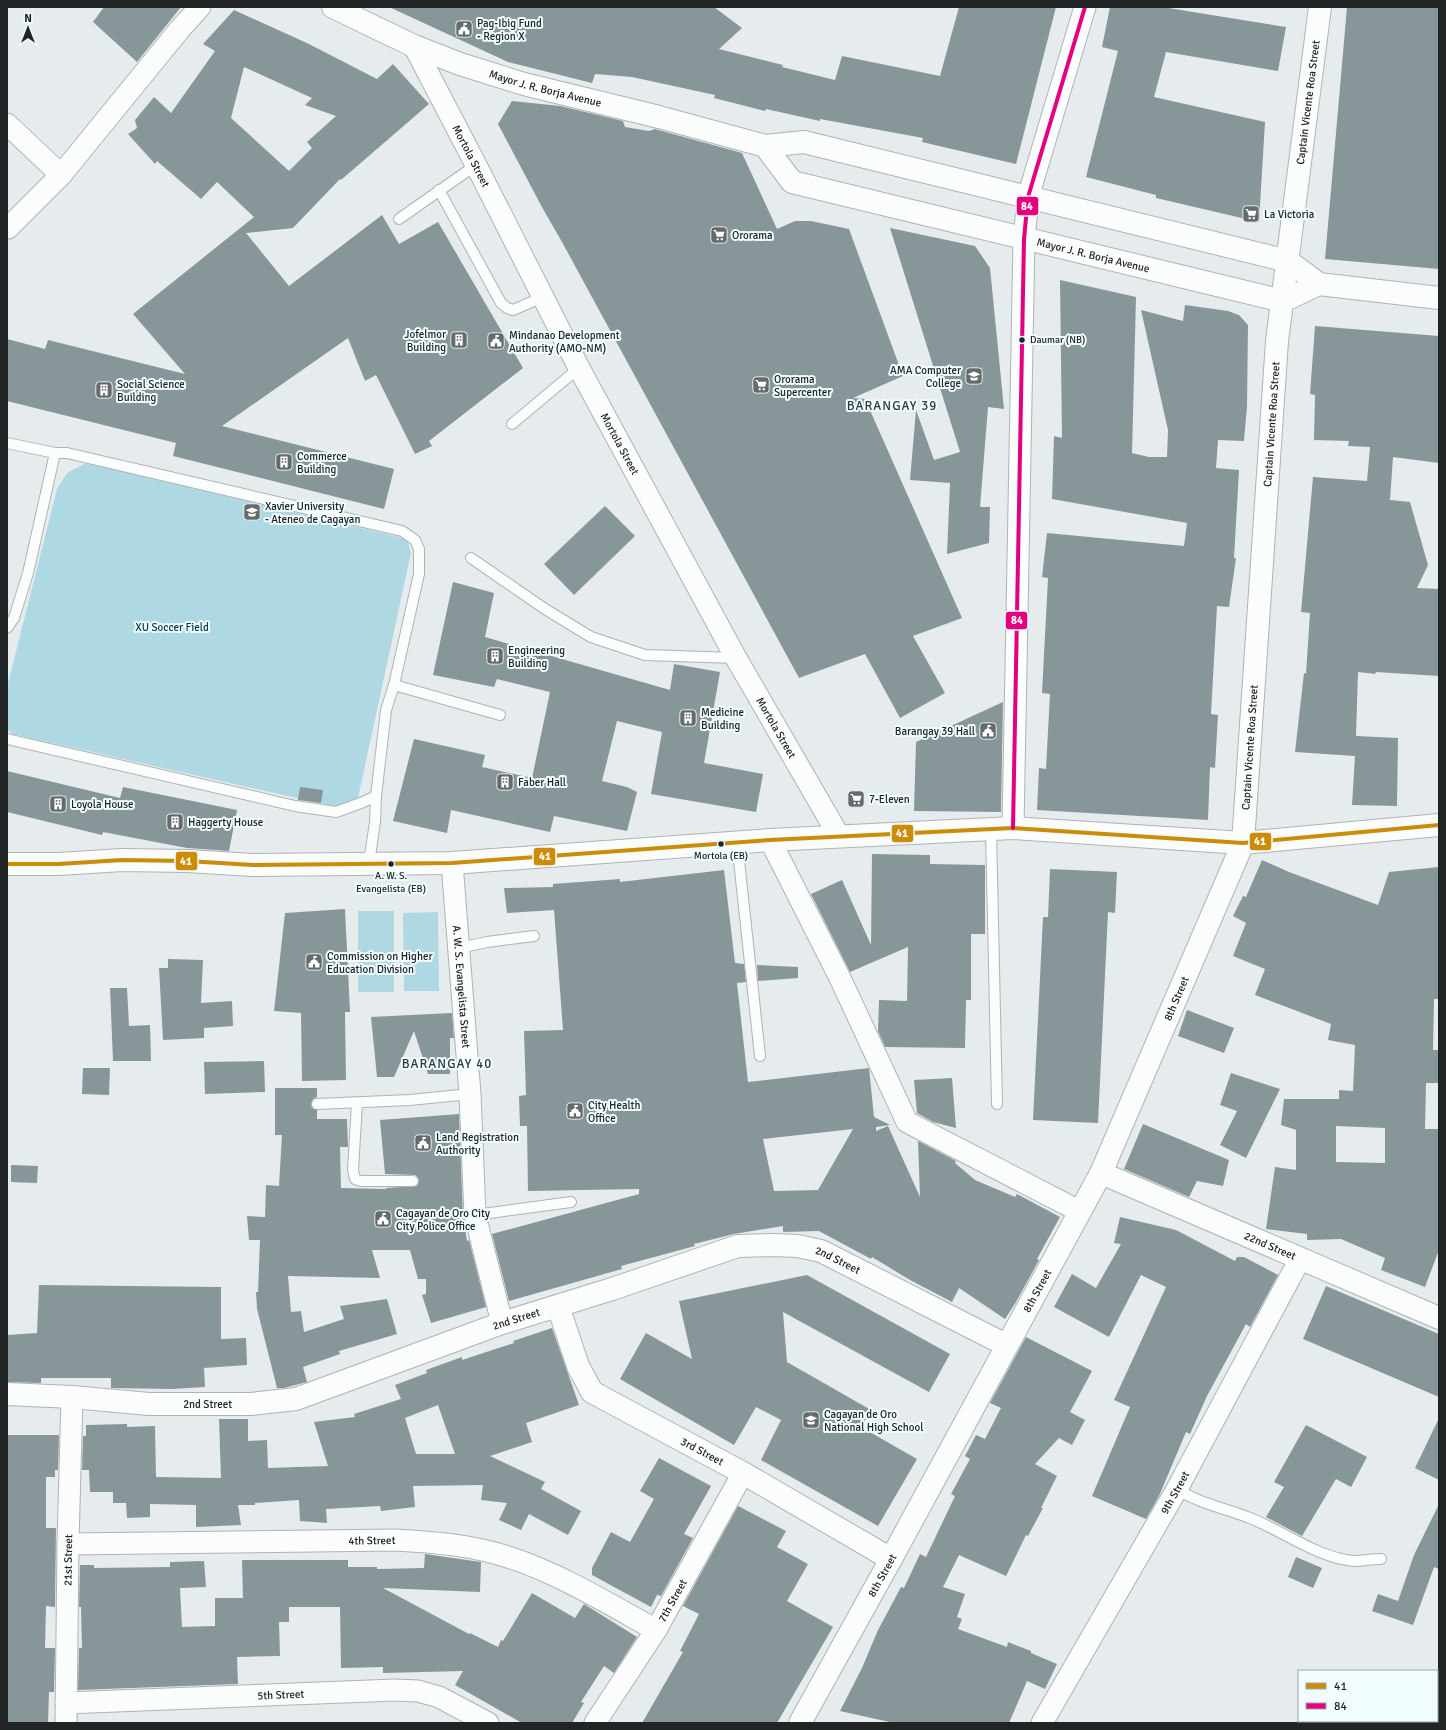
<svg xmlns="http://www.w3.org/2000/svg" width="1446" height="1730" font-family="Signika,sans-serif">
<rect width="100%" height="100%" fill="#e6ecee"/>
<g fill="#afd9e2">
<polygon points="86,463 407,539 411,553 358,798 341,808 12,734 7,729 7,687 57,489 67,473"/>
<rect x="358" y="911" width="36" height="81"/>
<polygon points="438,912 439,991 404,991 403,913"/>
</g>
<g fill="#879699" fill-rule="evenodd">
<polygon points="104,7 181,7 137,62 93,22"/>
<polygon points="389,7 714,7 742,28 719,49 783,65 782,67 835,80 842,56 940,76 959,7 1056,7 1016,164 922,142 923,138 820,119 820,121 766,109 765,111 714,98 715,95 632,77 595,74 592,83 508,62"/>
<polygon points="1110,7 1162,7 1286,27 1278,71 1166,52 1154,97 1265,122 1259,222 1156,198 1156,195 1086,177 1118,51 1102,47"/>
<polygon points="1347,7 1439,7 1439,269 1325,259"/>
<path d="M234,10L309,44L377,79L393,64L429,104L341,180L340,179L293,228L246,233L289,286L382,215L399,244L438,222L523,368L429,441L432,446L415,454L376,375L365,381L348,338L222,426L394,469L384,509L173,456L176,443L7,401V339L45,349L48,340L185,374L133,314L254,217L217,182L201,199L157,161L155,164L128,134L137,128L135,120L154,97L171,113L215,51L203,44ZM244,67L312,98L305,105L336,116L307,142L312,148L289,171L231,118Z"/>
<polygon points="512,101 560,106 623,121 625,127 649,131 655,129 742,153 777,229 795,221 811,221 849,229 903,376 853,398 865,399 962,618 913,636 945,693 900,718 865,654 799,678 562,242 543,209 498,124"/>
<polygon points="890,228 975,246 990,268 1004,409 988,407 980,507 990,507 989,543 947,554 950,483 910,480 916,410 934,460 960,452"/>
<polygon points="1060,280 1136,297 1132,453 1149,457 1167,457 1168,430 1141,310 1183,321 1185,305 1228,311 1239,315 1248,325 1247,406 1244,441 1218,440 1216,468 1239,470 1234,558 1236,558 1229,607 1217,606 1211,714 1218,715 1215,768 1210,767 1208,820 1037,810 1039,768 1046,769 1050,694 1042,693 1048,578 1042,577 1047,533 1184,546 1187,523 1052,499 1054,436 1062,438"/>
<polygon points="1315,326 1439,336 1439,463 1393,457 1390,500 1410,502 1428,565 1417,588 1439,589 1439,676 1376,672 1375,674 1358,672 1356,736 1398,738 1397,806 1352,805 1355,756 1295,752 1304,673 1306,674 1310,613 1301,612 1313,477 1367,481 1370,447 1348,446 1349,441 1314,440 1315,395 1310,394"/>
<polygon points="605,506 635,536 574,595 544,564"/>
<polygon points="453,582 494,593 485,637 670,690 674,664 720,672 704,763 763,774 756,812 651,794 662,732 617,721 602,781 627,787 637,792 627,831 554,816 550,832 451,810 447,833 393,821 414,739 485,755 482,767 532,778 550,692 497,679 494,687 433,675"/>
<polygon points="1003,702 1001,812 914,811 916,742"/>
<polygon points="7,771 120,798 123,787 237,810 229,851 187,848 103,832 102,835 7,812"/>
<polygon points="300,787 323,790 321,803 298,800"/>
<polygon points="872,854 930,855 930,864 985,865 985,934 971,934 971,1000 966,1000 965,1048 885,1047 878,1031 879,1000 907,1001 908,947 850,972 811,894 842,880 871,945"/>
<path d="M1262,860L1289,872L1378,905L1389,872L1439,867V999H1434L1433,1050H1439V1083H1426L1425,1129H1439V1250L1425,1287L1381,1270L1385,1258L1341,1239L1307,1240V1234L1266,1229L1275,1167L1296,1170V1130L1281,1125L1284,1099H1339V1090L1353,1091L1355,1045L1328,1040L1331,1024L1255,995L1265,969L1233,956L1246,923L1233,916L1243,896L1246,897ZM1336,1126L1385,1128V1163L1336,1162Z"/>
<polygon points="1050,869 1117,872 1115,913 1108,912 1098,1123 1033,1120 1043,917 1048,917"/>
<path d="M724,870L735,963L744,964L746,982L737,983L748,1082L869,1068L874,1117L890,1125L876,1127V1131L888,1126L920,1197L918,1141L956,1161L955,1163L975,1180L1015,1197L1017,1194L1060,1217L1037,1259L1039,1260L1016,1302L1005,1319L959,1288L952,1302L910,1280L872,1257L871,1259L819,1231L783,1232V1226L734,1234L694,1244L695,1246L621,1266L622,1269L509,1301L492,1234L639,1194V1189L528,1191L527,1126H520L519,1096L526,1095L524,1031L563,1030L554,910L507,913L504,888L553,887V884L620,879V882ZM853,1129L818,1190L774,1191L763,1139Z"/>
<polygon points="345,909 350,1012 345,1012 346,1080 302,1081 301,1013 274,1011 285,913"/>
<polygon points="168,959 203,960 201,1003 232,1001 233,1026 204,1028 204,1038 163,1040 159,968 168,968"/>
<polygon points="757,965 798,967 798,978 758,981"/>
<polygon points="110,988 127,988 129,1026 150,1025 151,1061 113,1061"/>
<polygon points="1187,1010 1234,1028 1224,1053 1178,1036"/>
<polygon points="452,1013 454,1038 450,1038 450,1074 428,1074 414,1031 394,1077 377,1077 371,1017"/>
<polygon points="264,1061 265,1092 205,1094 204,1062"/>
<polygon points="83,1068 110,1068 109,1095 82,1094"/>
<polygon points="1231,1073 1280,1089 1246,1158 1220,1145 1237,1111 1220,1105"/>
<polygon points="952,1078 956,1128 933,1122 917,1113 914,1080"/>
<polygon points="275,1088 317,1088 317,1097 313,1099 311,1104 312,1108 317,1110 317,1119 347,1119 348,1147 340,1147 341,1188 386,1189 386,1188 417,1186 419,1181 416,1175 385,1174 380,1120 459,1114 463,1216 467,1241 469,1240 486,1307 431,1323 422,1295 426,1294 426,1279 418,1279 410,1250 372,1250 380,1278 288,1276 291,1312 301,1311 304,1332 344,1319 340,1306 387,1299 397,1334 339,1351 340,1354 303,1367 307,1382 284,1388 277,1388 257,1309 256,1292 258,1292 260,1240 249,1240 247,1216 265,1217 266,1185 279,1186 282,1135 275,1135"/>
<polygon points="1143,1124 1229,1160 1223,1186 1197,1181 1189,1197 1124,1169"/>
<polygon points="11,1165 38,1166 37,1183 11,1182"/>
<polygon points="1120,1217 1176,1230 1235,1261 1237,1257 1244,1257 1278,1275 1250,1327 1246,1324 1207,1396 1190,1434 1186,1432 1159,1496 1146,1519 1092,1496 1130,1407 1114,1400 1166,1287 1141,1275 1109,1337 1054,1307 1072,1274 1096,1288 1121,1244 1114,1243"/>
<polygon points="807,1275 950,1354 929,1392 783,1312 787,1362 871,1410 861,1427 917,1459 878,1526 761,1460 781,1420 756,1407 734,1445 620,1379 646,1333 692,1359 679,1301"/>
<polygon points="39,1285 221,1287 221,1339 246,1338 247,1365 204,1368 205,1387 172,1389 111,1388 111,1378 41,1378 41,1383 7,1382 7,1335 37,1333"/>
<polygon points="1326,1286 1439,1334 1439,1397 1303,1339"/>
<path d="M552,1328L579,1405L526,1423L532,1442L490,1456L545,1482L541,1489L581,1511L568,1535L529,1514L521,1530L499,1520L507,1503L481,1500L483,1485L413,1486L415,1507L381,1511L380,1506L326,1509L327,1523L300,1521L299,1500L255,1503V1505H238L241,1525L196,1527V1505L150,1504V1517L127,1518L126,1503H113V1492H90L89,1470H82L83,1436H86V1425L127,1424V1427L155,1426L156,1477L221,1478L219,1419H248V1441L267,1440L268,1468L328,1466L314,1422L355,1417L354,1414L401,1399L395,1385L427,1373L426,1370L462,1357V1360L514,1343L513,1341ZM438,1405L455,1454H416L405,1418Z"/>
<polygon points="1026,1337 1092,1371 1070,1412 1085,1420 1072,1445 1059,1438 1035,1464 1057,1476 1041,1508 1043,1508 1028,1536 1026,1535 1006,1576 959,1555 943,1587 965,1594 957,1617 962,1619 958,1629 1007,1647 1008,1642 1031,1651 1031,1653 1057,1664 1045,1689 1027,1681 1009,1723 894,1723 840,1711 862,1668 878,1630 901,1587 904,1588 920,1554 926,1557 955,1496 951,1494 970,1459 965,1456 976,1435 985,1439 1001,1408 990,1403"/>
<polygon points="1439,1418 1439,1480 1415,1468"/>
<polygon points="1306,1425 1367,1457 1351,1487 1336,1479 1302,1536 1266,1517 1284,1487 1274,1482"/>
<polygon points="7,1435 59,1435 58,1470 55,1470 55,1477 46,1477 46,1528 56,1528 55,1607 46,1606 45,1648 55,1648 54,1692 49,1692 48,1723 7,1723"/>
<polygon points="659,1458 711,1486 684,1534 693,1538 661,1596 657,1595 651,1607 592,1575 592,1568 611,1532 630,1542 654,1499 640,1491"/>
<polygon points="1439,1504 1439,1569 1434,1567 1413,1625 1372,1611 1378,1594 1398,1601 1414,1555"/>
<polygon points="738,1506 786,1531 777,1547 808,1564 787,1601 833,1627 777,1723 642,1723 683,1652 680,1651 699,1614 683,1606"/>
<polygon points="425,1554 481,1562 480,1592 383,1588 469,1634 470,1633 498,1647 501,1640 503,1641 532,1593 575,1618 584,1604 637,1637 614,1673 604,1666 581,1702 584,1703 572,1723 522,1723 455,1685 463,1671 383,1673 383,1667 341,1668 340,1607 289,1607 289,1622 279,1622 280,1656 237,1657 238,1684 78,1690 79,1648 82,1648 81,1607 79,1607 80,1565 94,1565 94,1568 170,1567 170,1562 204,1561 206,1587 180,1588 182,1627 215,1626 215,1598 243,1598 242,1560 348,1560 348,1567 377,1567 377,1569 424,1568"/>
<polygon points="1296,1557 1322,1568 1313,1588 1288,1577"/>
</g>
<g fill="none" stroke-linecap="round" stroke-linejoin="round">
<defs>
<g id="service">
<polyline points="439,190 501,303 507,308 513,310 543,297"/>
<polyline points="399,219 476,165"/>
<polyline points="512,424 579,368"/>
<polyline points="7,443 55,453 28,573 14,618 7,628"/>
<polyline points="471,558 545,609 591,637 645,655 736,658"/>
<polyline points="394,685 500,715"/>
<polyline points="7,739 295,806 336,812 361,803 376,796 386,710 394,685 419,574 419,549 415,540 402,531 67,453 55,453"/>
<polyline points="991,830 997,1104"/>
<polyline points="737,842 760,1056"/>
<polyline points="369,863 375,822 376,796"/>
<polyline points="459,948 487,942 534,936"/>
<polyline points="357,1103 353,1170 355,1179 361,1181 413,1181"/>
<polyline points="317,1104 410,1100 470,1094"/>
<polyline points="475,1215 571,1202"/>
<path d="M1177,1489C1200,1504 1225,1508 1250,1518C1283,1531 1318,1558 1354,1561C1362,1561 1372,1559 1381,1559"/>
</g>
<g id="minor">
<path id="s1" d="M414,46L476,165L579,368L736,658L839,836"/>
<polyline points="7,124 61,175"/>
<polyline points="8,228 61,175 180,29 200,7"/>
<polyline points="1013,828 1024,239 1028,197 1085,7"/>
<polyline points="770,840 840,978 907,1122 1079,1211"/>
<path id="s2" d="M452,863L470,1094L475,1215L502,1323"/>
<path id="s3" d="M68,1544L394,1540C434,1542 473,1545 511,1558C562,1575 609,1604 656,1630"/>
<path id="s4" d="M66,1703L395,1690L418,1691L439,1697L488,1723"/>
<path id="s5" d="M66,1723L68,1544L72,1397"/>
<path id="s6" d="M595,1723L656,1630L743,1473"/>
<path id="s7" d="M1042,1723L1177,1489L1300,1259"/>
</g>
<g id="tertiary">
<polyline points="7,864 59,864 122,860 187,861 253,865 452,863 770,840 1013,828 1243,843 1439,825"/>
<path id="s8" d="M1101,1173L1439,1318"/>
<path id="s9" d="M558,1306L578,1366L592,1392L743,1473L891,1559"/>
<path id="s10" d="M7,1394L72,1397L149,1404H251L296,1399L502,1323L612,1289L738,1246L773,1245L798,1246L821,1251L1006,1345"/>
<path id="s11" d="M800,1723L891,1559L1101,1173L1243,843L1277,341L1320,7"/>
</g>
<g id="primary">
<path id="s12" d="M333,7L414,46L460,64L524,84L659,117L765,146L804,142L1288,261L1319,284L1439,298"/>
<path id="s13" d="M765,146L792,182L1283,301L1319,284"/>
</g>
</defs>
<use href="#service" stroke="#aeb3b4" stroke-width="12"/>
<use href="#minor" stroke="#aeb3b4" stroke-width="23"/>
<use href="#tertiary" stroke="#aeb3b4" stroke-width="24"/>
<use href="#primary" stroke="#aeb3b4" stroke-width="24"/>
<use href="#service" stroke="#fbfcfc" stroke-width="10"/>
<use href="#minor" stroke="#fbfcfc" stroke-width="21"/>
<use href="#tertiary" stroke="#fbfcfc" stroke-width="22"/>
<use href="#primary" stroke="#fbfcfc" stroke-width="22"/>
<defs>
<polyline id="bus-1" points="7,864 59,864 122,860 187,861 253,865 452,863 770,840 1013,828 1243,843 1439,825"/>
<polyline id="bus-2" points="1013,828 1024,239 1028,197 1085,7"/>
</defs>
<use href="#bus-1" stroke="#f0fcff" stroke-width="7"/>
<use href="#bus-2" stroke="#f0fcff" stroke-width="7"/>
<use href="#bus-1" stroke="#cc8c07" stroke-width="4"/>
<use href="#bus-2" stroke="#e5007d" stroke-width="4"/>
</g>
<defs>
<symbol id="civic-square" viewBox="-11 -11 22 22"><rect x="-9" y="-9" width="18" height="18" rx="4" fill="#656a6b" stroke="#f0fcff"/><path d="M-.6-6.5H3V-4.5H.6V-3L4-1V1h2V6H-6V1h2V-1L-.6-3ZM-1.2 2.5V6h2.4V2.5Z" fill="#fff"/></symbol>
<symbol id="supermarket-square" viewBox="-11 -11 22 22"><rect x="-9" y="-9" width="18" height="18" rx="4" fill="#656a6b" stroke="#f0fcff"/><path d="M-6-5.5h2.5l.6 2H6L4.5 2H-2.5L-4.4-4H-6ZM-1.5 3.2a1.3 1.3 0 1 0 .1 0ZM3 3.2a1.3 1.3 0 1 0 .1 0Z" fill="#fff"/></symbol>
<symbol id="building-square" viewBox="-11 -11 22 22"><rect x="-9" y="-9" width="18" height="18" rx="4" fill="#656a6b" stroke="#f0fcff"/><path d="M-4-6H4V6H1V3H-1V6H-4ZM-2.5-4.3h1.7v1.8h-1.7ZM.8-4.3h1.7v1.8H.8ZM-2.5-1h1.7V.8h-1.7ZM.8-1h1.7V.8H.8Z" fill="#fff"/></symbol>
<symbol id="university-square" viewBox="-11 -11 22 22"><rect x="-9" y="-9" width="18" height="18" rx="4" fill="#656a6b" stroke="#f0fcff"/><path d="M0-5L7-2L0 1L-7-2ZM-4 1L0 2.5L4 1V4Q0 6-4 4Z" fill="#fff"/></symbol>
<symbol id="school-square" viewBox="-11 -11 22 22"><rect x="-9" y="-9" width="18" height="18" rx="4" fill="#656a6b" stroke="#f0fcff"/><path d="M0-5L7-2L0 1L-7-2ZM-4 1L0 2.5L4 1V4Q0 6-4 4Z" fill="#fff"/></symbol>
</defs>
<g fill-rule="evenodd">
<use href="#civic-square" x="454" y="19" width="20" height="20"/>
<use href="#supermarket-square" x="1241" y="204" width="20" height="20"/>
<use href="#supermarket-square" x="709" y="225" width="20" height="20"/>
<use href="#building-square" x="449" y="330" width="20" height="20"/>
<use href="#civic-square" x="486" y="331" width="20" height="20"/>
<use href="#university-square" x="964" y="366" width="20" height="20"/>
<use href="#supermarket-square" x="751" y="375" width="20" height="20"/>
<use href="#building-square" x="94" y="380" width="20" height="20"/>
<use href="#building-square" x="274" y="452" width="20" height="20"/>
<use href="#university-square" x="242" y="502" width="20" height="20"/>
<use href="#building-square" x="485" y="646" width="20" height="20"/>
<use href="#building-square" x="678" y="708" width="20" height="20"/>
<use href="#civic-square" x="978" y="721" width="20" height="20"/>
<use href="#building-square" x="495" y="772" width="20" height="20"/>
<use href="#supermarket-square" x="846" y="789" width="20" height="20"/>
<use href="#building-square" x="48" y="794" width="20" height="20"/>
<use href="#building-square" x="165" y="812" width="20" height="20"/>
<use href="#civic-square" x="304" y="952" width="20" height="20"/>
<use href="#civic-square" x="565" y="1101" width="20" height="20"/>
<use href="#civic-square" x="413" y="1133" width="20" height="20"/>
<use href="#civic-square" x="373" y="1209" width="20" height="20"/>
<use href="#school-square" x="801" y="1410" width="20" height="20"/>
</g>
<g fill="#202425" stroke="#f0fcff" stroke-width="1.5">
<circle cx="1022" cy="340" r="3.5"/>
<circle cx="721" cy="844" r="3.5"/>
<circle cx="391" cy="864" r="3.5"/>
</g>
<g text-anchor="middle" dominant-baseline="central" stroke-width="4" stroke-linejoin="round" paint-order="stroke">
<g font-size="10" fill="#202425" stroke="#f0fcff">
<text x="1030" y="340" text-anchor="start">Daumar (NB)</text>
<text x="721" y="856">Mortola (EB)</text>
<text x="391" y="876">A. W. S.<tspan x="391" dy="13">Evangelista (EB)</tspan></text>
</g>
<g font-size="11" fill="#202425" stroke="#f0fcff" text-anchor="start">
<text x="477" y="23">Pag-Ibig Fund<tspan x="477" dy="13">- Region X</tspan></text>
<text x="1264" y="214">La Victoria</text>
<text x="732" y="235">Ororama</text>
<text x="446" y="334" text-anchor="end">Jofelmor<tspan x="446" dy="13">Building</tspan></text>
<text x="509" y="335">Mindanao Development<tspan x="509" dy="13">Authority (AMO-NM)</tspan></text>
<text x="961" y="370" text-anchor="end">AMA Computer<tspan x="961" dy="13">College</tspan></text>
<text x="774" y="379">Ororama<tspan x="774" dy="13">Supercenter</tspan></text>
<text x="117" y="384">Social Science<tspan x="117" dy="13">Building</tspan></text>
<text x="297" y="456">Commerce<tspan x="297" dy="13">Building</tspan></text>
<text x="265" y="506">Xavier University<tspan x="265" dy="13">- Ateneo de Cagayan</tspan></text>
<text x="508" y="650">Engineering<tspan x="508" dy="13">Building</tspan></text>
<text x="701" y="712">Medicine<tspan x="701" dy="13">Building</tspan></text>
<text x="975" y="731" text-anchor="end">Barangay 39 Hall</text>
<text x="518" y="782">Faber Hall</text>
<text x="869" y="799">7-Eleven</text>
<text x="71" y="804">Loyola House</text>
<text x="188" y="822">Haggerty House</text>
<text x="327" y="956">Commission on Higher<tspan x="327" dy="13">Education Division</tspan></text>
<text x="588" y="1105">City Health<tspan x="588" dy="13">Office</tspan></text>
<text x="436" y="1137">Land Registration<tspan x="436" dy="13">Authority</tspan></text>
<text x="396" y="1213">Cagayan de Oro City<tspan x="396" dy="13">City Police Office</tspan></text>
<text x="824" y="1414">Cagayan de Oro<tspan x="824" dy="13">National High School</tspan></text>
</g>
<g font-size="11" fill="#202425" stroke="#f0fcff">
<text stroke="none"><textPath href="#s12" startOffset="228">Mayor J. R. Borja Avenue</textPath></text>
<text stroke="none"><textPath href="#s11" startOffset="1730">Captain Vicente Roa Street</textPath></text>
<text stroke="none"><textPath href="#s1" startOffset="124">Mortola Street</textPath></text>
<text stroke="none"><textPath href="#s13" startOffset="355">Mayor J. R. Borja Avenue</textPath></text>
<text stroke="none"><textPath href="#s11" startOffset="1406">Captain Vicente Roa Street</textPath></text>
<text stroke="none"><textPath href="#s1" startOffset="448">Mortola Street</textPath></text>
<text stroke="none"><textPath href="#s1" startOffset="772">Mortola Street</textPath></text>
<text stroke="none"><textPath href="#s11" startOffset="1082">Captain Vicente Roa Street</textPath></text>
<text stroke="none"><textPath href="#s2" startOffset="124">A. W. S. Evangelista Street</textPath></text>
<text stroke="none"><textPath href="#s11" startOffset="817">8th Street</textPath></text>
<text stroke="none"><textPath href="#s8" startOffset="184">22nd Street</textPath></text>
<text stroke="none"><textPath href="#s10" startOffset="860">2nd Street</textPath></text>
<text stroke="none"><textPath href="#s11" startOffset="493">8th Street</textPath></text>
<text stroke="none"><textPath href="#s10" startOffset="524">2nd Street</textPath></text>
<text stroke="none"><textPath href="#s10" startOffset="201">2nd Street</textPath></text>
<text stroke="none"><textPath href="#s9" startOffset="218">3rd Street</textPath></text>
<text stroke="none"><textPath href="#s7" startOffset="266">9th Street</textPath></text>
<text stroke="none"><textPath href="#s3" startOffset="304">4th Street</textPath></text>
<text stroke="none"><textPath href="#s5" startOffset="163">21st Street</textPath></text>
<text stroke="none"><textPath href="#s11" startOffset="169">8th Street</textPath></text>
<text stroke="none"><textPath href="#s6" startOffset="145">7th Street</textPath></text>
<text stroke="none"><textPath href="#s4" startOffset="215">5th Street</textPath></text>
</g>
<g font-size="11" fill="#003842" stroke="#f0fcff">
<text x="172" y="627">XU Soccer Field</text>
</g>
<g font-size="13" letter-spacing="1" fill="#30393b" stroke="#f0fcff">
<text x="892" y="406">BARANGAY 39</text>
<text x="447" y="1064">BARANGAY 40</text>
</g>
</g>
<g stroke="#f0fcff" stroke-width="1.5">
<rect x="1016" y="196" width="23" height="20" rx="4" fill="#e5007d"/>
<rect x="1005" y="611" width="23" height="19" rx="4" fill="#e5007d"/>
<rect x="891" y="824" width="23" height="19" rx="4" fill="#cc8c07"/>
<rect x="1249" y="832" width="23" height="19" rx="4" fill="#cc8c07"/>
<rect x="533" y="847" width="23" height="19" rx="4" fill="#cc8c07"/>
<rect x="175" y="851" width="23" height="20" rx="4" fill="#cc8c07"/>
</g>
<g font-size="11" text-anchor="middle" font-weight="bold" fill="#fff">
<text x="1027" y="210">84</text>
<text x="1017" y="624">84</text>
<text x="902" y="837">41</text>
<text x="1260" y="845">41</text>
<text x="545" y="860">41</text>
<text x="186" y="865">41</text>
</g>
<rect width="1446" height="1730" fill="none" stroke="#202425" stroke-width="16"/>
<rect x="1298" y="1670" width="140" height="52" fill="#f0fcff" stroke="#9da6a8"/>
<rect x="1306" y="1683" width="20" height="6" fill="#cc8c07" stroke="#9da6a8"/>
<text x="1334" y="1690" font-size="12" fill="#202425">41</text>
<rect x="1306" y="1703" width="20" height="6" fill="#e5007d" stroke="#9da6a8"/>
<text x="1334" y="1710" font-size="12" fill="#202425">84</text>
<g transform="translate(28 28)" stroke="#f0fcff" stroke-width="3" paint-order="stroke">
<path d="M0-3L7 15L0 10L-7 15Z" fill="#202425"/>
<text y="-6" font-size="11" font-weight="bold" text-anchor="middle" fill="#202425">N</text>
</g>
</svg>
